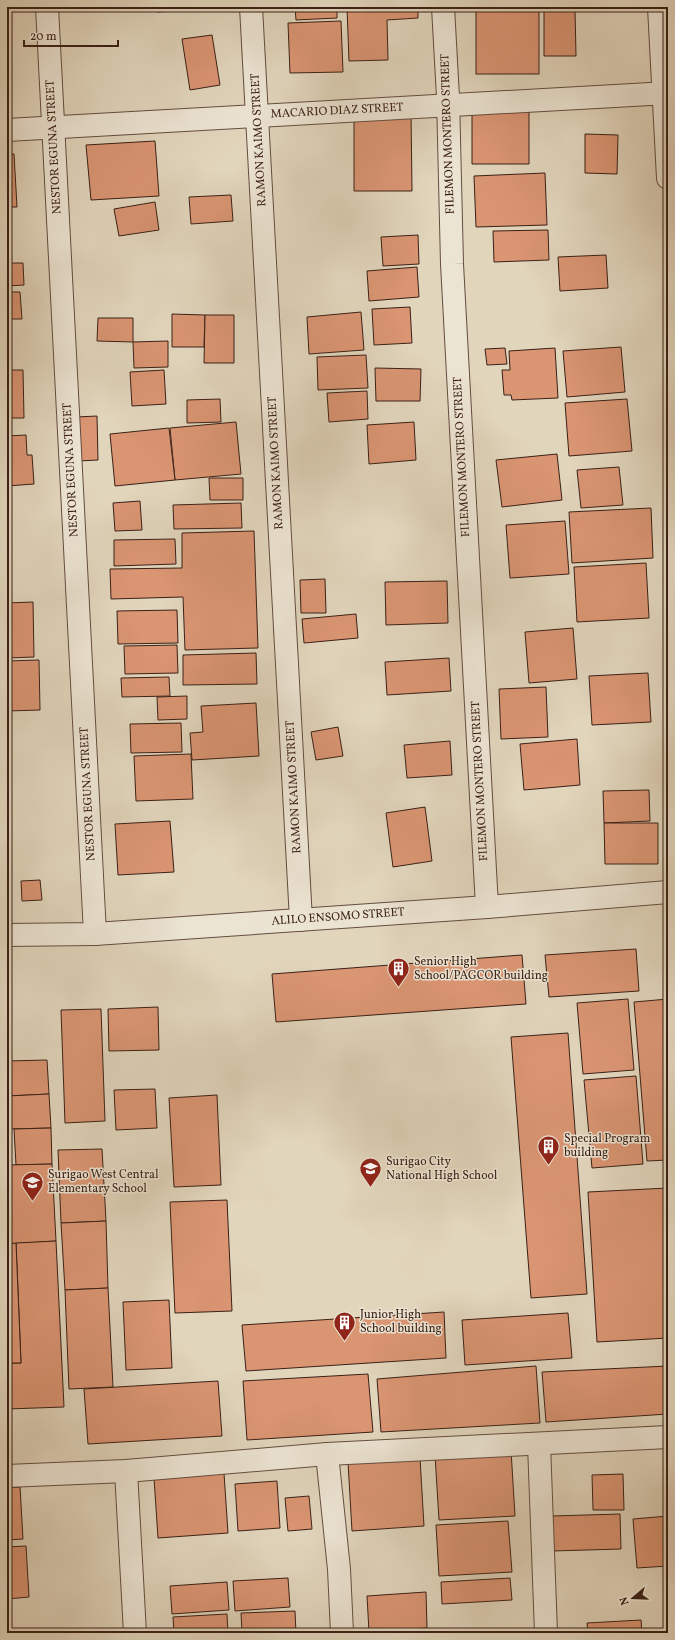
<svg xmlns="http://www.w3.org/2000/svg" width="675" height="1640" font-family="Vollkorn,serif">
<rect width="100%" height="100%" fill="#e1d5bc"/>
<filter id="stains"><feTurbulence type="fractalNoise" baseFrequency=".005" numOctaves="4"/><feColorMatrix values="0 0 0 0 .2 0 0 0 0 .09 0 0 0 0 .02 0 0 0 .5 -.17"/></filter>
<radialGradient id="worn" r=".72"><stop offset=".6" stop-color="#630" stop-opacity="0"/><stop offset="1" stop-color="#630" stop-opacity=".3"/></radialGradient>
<g fill="#da9573" stroke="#3b2017">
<polygon points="157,7 190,7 191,10 157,12"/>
<polygon points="295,7 337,7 337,18 296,20"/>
<polygon points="347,7 418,7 418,18 387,20 388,60 349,61"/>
<rect x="476" y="9" width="63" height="65"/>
<polygon points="544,9 575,9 576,56 544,56"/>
<polygon points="341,21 343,72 290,73 288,23"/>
<polygon points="212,35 220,85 190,90 182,39"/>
<polygon points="472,111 529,112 529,164 472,164"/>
<polygon points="411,112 412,191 354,191 354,113"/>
<polygon points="585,134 618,135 617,174 585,173"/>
<polygon points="155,141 159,196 91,200 86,145"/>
<polygon points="7,154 14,154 17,207 7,207"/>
<polygon points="545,173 547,225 476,227 474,176"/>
<polygon points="231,195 233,221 191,224 189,197"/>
<polygon points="155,202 159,230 119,236 114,209"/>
<polygon points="548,230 549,260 494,262 493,231"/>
<polygon points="418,235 419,264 383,266 381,237"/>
<polygon points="606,255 608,288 560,291 558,257"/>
<polygon points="7,263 23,263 24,285 7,286"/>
<polygon points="417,267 419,297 369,301 367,271"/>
<polygon points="7,292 20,292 22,319 7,319"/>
<polygon points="410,307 412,343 374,345 372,309"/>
<polygon points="361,312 364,350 309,354 307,317"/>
<polygon points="172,314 205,315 204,347 172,347"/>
<polygon points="205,315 234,315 234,363 204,363"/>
<polygon points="98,318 133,318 133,342 97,341"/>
<polygon points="168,341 168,367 134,368 133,342"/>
<polygon points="621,347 625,392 567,397 563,351"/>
<polygon points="505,348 507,364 487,365 485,349"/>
<polygon points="555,348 558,398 512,400 511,395 504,395 502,370 510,370 509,351"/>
<polygon points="366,355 368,388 318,390 317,357"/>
<polygon points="375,368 421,369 420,401 376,401"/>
<polygon points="7,370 23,370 24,418 7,418"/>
<polygon points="164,370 166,404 132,406 130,372"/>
<polygon points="367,391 368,419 329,422 327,393"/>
<polygon points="220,399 221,422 187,423 187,400"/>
<polygon points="627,399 632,451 569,456 565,403"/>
<polygon points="97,416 98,460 78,461 76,417"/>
<polygon points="236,422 241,474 175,480 170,428"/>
<polygon points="414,422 416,460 369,464 367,425"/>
<polygon points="169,428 175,480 115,486 110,434"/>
<polygon points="26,435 27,455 32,455 34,484 7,486 7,436"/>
<polygon points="557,454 562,500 502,507 496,460"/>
<polygon points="619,467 623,505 581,508 577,470"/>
<polygon points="209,478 243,478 243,500 210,500"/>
<polygon points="140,501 142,530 115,531 113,503"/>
<polygon points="241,503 242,528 174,529 173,505"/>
<polygon points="651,508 653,558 572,563 569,512"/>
<polygon points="565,521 569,574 510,578 506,525"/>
<polygon points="254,531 258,648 185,650 183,597 111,599 110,569 182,568 182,533"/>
<polygon points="175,539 176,564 114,566 114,540"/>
<polygon points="646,563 649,618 577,622 574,567"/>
<polygon points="325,579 326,613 301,613 300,580"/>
<polygon points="447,581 448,623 386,625 385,582"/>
<polygon points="33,602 34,657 7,658 7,603"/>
<polygon points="177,610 178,643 118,644 117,611"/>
<polygon points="356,614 358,638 304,643 302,619"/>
<polygon points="573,628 577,679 529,683 525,632"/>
<polygon points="177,645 178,673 125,674 124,646"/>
<polygon points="256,653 257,684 183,685 183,655"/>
<polygon points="449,658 451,691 387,695 385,662"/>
<polygon points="39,660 40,710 7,711 7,661"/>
<polygon points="648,673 651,722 592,725 589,676"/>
<polygon points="169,677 170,696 122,697 121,678"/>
<polygon points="546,687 548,737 501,739 499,689"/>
<polygon points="187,696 187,719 158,720 157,697"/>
<polygon points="256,703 259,756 192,760 190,733 203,732 201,706"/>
<polygon points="181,723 182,752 131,753 130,724"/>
<polygon points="338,727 343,756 316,760 311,732"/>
<polygon points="577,739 580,785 524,790 520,744"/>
<polygon points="450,741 452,775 407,778 404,745"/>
<polygon points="191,754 193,799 136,801 134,756"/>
<polygon points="649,790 650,821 604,823 603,791"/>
<polygon points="425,807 432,861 393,867 386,813"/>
<polygon points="170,821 174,872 118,875 115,824"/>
<polygon points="604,823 658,823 658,864 605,864"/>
<rect x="7" y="879" width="2" height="16"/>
<polygon points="40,880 42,900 22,901 21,881"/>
<polygon points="636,949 639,991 549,997 545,955"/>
<polygon points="522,955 526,1004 276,1022 272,974"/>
<polygon points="628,999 634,1070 583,1074 577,1003"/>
<polygon points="668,999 668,1160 647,1161 634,1002"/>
<polygon points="158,1007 159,1050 109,1051 108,1009"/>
<polygon points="101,1009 105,1121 65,1123 61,1010"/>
<polygon points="568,1033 587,1294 531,1298 511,1037"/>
<polygon points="47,1060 49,1094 7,1096 7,1061"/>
<polygon points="636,1076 643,1164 592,1168 584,1080"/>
<polygon points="155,1089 157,1128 116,1130 114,1090"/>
<polygon points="49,1094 51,1128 7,1129 7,1096"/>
<polygon points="217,1095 221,1185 174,1187 169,1098"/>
<polygon points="51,1128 52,1164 16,1165 14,1129"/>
<polygon points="102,1149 106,1221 61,1223 58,1150"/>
<polygon points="52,1164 56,1241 7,1244 7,1165"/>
<polygon points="668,1188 668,1338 597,1342 588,1192"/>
<polygon points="227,1200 232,1311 175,1313 170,1202"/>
<polygon points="106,1221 108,1288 65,1290 61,1223"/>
<polygon points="56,1241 64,1407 7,1409 7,1363 21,1363 16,1243"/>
<polygon points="16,1243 21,1363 7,1363 7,1244"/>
<polygon points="108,1288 113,1387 69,1389 65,1290"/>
<polygon points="169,1300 172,1368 126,1370 123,1302"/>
<polygon points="444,1312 446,1358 246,1371 242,1325"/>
<polygon points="568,1313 572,1358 465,1365 462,1320"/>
<polygon points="536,1366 540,1423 381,1432 377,1379"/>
<polygon points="668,1366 668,1414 546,1422 542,1372"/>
<polygon points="368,1374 373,1432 247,1440 243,1381"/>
<polygon points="218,1381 222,1436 88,1444 84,1389"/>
<polygon points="511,1450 515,1516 439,1520 435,1455"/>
<polygon points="420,1458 424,1526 352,1531 348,1462"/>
<polygon points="224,1473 228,1533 158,1538 154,1478"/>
<polygon points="623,1474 624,1510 593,1510 592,1475"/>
<polygon points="277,1481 280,1528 238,1531 235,1484"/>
<polygon points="20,1487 23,1539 7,1540 7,1488"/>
<polygon points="309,1496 312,1529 288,1531 285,1498"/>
<polygon points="620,1514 621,1549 552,1551 552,1516"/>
<polygon points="668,1516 668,1566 637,1568 633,1519"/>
<polygon points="508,1521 512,1572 439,1576 436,1525"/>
<polygon points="26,1546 29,1597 7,1599 7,1547"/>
<polygon points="288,1578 290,1607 235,1611 233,1581"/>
<polygon points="510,1578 512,1600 442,1604 441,1582"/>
<polygon points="227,1582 229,1610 172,1614 170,1586"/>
<polygon points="426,1592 427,1628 369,1632 367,1596"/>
<polygon points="295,1611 296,1633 242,1633 241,1613"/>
<polygon points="227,1614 228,1633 174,1633 173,1617"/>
<polygon points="641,1620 642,1633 588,1633 587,1623"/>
</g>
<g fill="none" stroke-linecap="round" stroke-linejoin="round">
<defs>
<g id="minor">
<polyline points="47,7 95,934"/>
<polyline points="251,7 301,920"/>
<polyline points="443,7 448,97 452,264 487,907"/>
<polyline points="659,7 668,178"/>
<polyline points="7,130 668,93"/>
<polyline points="7,935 95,934 487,907 668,892"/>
<polyline points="539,1444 546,1633"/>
<polyline points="327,1454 339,1569 342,1633"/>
<polyline points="126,1471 135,1633"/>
<polyline points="7,1476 126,1471 327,1454 668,1437"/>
</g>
</defs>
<use href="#minor" stroke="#644d40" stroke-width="24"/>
<use href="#minor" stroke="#ece4d3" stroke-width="22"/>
</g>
<defs>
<symbol id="building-pin" viewBox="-11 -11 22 30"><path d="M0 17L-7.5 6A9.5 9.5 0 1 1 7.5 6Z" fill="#8f2418" stroke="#ece4d3"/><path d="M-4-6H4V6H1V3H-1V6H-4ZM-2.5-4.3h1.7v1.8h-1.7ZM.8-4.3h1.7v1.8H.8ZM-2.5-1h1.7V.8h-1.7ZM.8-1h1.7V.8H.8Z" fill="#fff"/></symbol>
<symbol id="school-pin" viewBox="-11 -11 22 30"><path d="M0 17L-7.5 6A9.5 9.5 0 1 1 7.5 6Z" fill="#8f2418" stroke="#ece4d3"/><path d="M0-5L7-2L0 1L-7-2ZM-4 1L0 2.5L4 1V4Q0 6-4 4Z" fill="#fff"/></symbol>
</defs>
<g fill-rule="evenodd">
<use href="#building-pin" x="386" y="956" width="25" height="34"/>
<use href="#building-pin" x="536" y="1134" width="25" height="34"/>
<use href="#school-pin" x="358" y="1156" width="25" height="34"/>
<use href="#school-pin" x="20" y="1170" width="25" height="34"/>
<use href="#building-pin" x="332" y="1310" width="25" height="34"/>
</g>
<g text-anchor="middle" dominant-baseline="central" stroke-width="3" stroke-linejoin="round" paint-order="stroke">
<g font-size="12" fill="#3b2017" stroke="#ece4d3">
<text transform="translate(337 111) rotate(-3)">MACARIO DIAZ STREET</text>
<text transform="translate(448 134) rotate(-92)">FILEMON MONTERO STREET</text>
<text transform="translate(259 140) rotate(-93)">RAMON KAIMO STREET</text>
<text transform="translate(54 147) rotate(-93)">NESTOR EGUNA STREET</text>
<text transform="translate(462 457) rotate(-93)">FILEMON MONTERO STREET</text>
<text transform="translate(276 463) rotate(-93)">RAMON KAIMO STREET</text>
<text transform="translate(71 470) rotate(-93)">NESTOR EGUNA STREET</text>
<text transform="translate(480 781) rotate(-93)">FILEMON MONTERO STREET</text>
<text transform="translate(294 787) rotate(-93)">RAMON KAIMO STREET</text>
<text transform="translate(88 794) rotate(-93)">NESTOR EGUNA STREET</text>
<text transform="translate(338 917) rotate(-4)">ALILO ENSOMO STREET</text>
</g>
<g font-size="12" fill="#3b2017" stroke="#ece4d3" text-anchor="start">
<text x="414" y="962">Senior High<tspan x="414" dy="14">School/PAGCOR building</tspan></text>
<text x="564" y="1139">Special Program<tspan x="564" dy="14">building</tspan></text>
<text x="386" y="1162">Surigao City<tspan x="386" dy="14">National High School</tspan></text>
<text x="48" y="1175">Surigao West Central<tspan x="48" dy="14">Elementary School</tspan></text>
<text x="360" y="1315">Junior High<tspan x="360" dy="14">School building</tspan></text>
</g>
</g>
<rect width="675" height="1640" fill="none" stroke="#e1d5bc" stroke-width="24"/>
<rect x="8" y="8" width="659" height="1624" fill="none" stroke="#3b2017" stroke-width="2"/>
<rect x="12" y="12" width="651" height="1616" fill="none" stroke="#3b2017"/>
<g transform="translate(633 1598) rotate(251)" stroke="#ece4d3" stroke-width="3" paint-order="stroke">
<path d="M0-3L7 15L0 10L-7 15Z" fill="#3b2017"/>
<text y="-6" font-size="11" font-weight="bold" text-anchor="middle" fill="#3b2017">N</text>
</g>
<path d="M24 40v6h94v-6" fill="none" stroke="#3b2017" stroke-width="2"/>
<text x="30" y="40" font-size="12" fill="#3b2017" stroke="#ece4d3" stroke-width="3" paint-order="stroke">20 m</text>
<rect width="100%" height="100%" filter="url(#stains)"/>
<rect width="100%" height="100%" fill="url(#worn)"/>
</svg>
